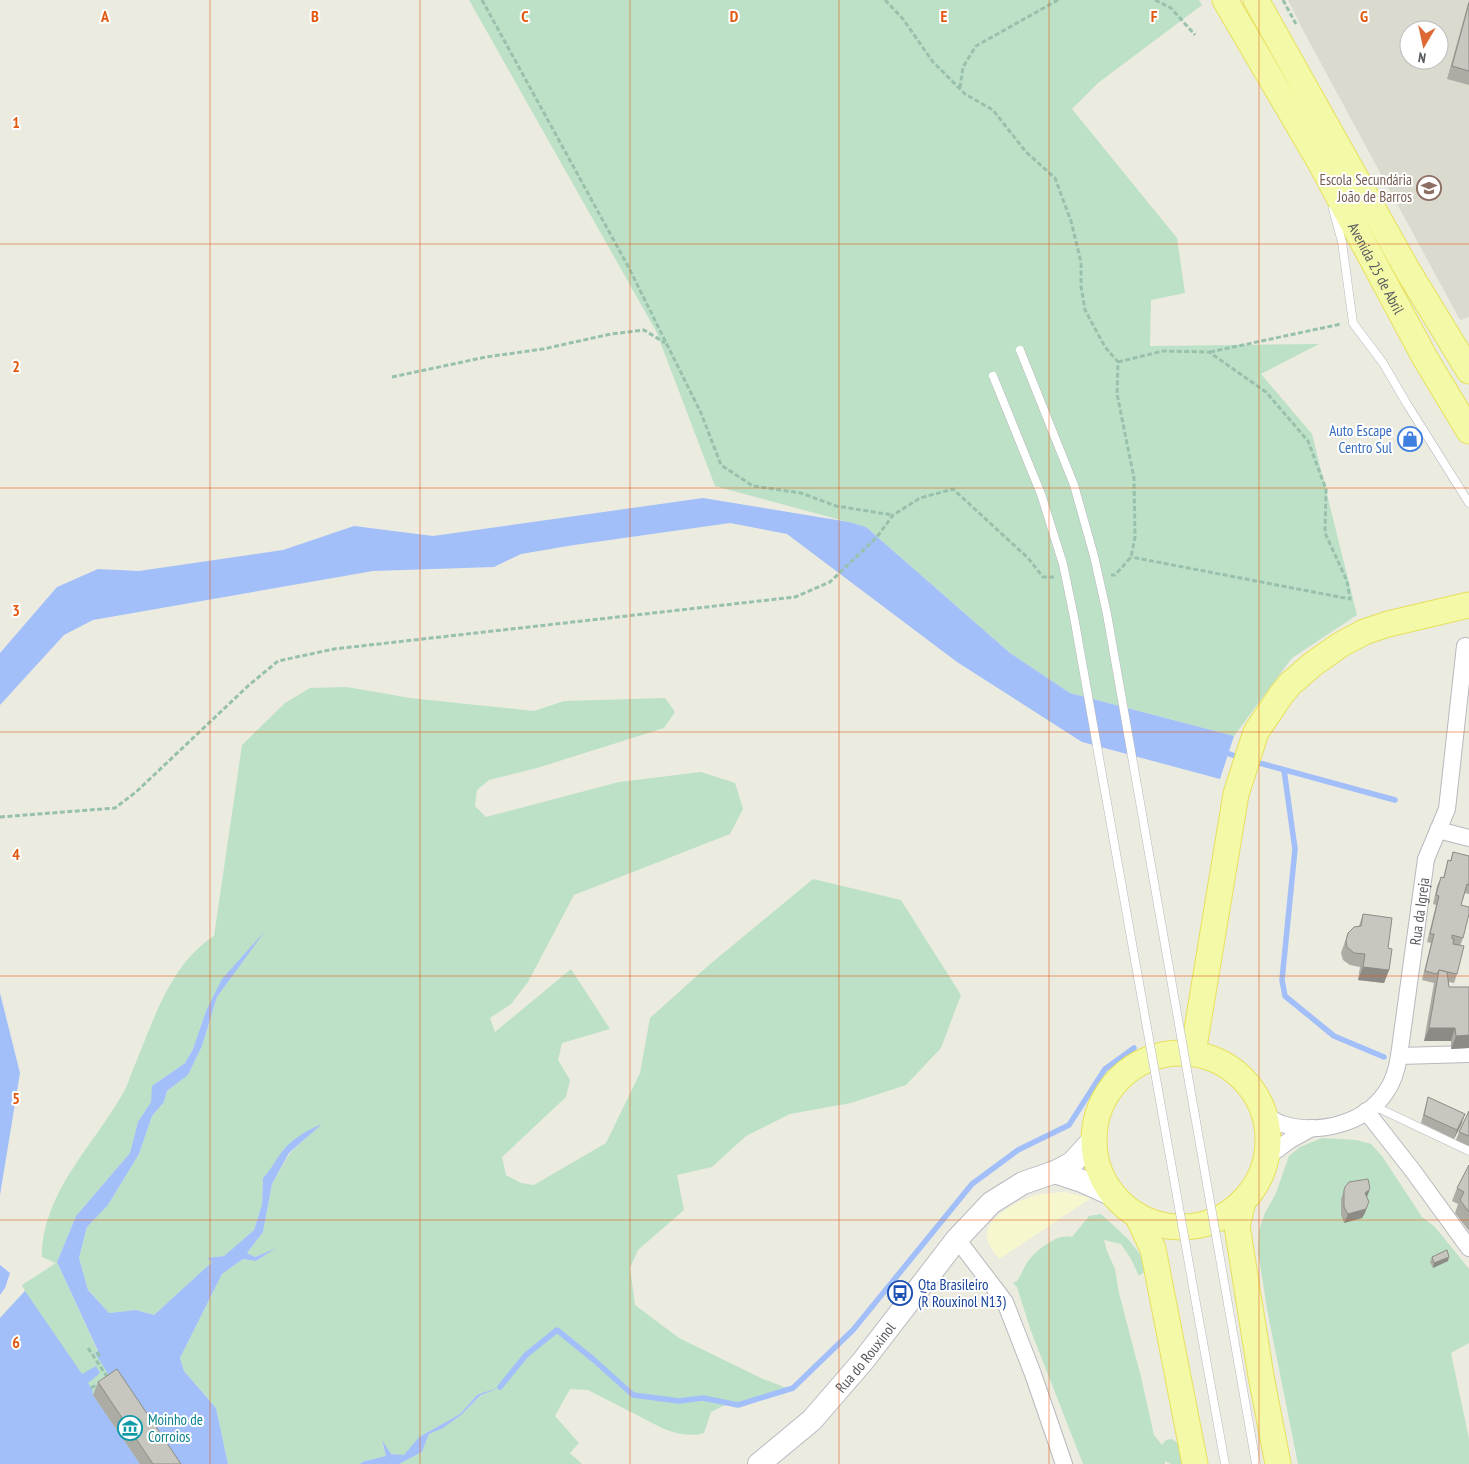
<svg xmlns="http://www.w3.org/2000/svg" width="1469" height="1464" font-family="'PT Sans Narrow',sans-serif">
<rect width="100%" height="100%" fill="#ebebe0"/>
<path fill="#dbdace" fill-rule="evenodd" d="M1288,0H1469V317L1460,320L1305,34ZM1409,30H1439V60H1409Z"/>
<g fill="#bde1c6">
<polygon points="469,0 1199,0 1202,5 1098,83 1072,109 1177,238 1185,293 1151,300 1150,346 1319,344 1261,374 1312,434 1357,615 1292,658 1234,736 1070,693 1010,653 866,527 715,486 656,331"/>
<path d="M347,687L410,698L534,711L564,701L665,698L675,712L664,728L537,768L489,780L477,790L475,806L486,817L619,782L701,772L735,783L743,809L730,834L574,895L528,982L511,1004L490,1018L495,1032L571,969L610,1029L562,1043L558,1060L570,1080L566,1097L502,1157L506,1175L521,1183L534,1185L606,1143L640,1073L650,1018L709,965L813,879L901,900L961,995L941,1048L906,1085L851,1103L790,1114L746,1136L712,1167L677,1175L684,1210L638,1250L630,1268L635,1305L679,1338L763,1379L787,1388L762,1397L725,1405L711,1412L704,1433C690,1437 676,1434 662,1428L588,1390L570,1389L555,1416L579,1443L570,1453L582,1464H398L422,1452L429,1434C440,1429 451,1423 460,1415C471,1407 476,1397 489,1392L477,1395L460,1414L419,1437L404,1456L391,1454L382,1442L386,1456L365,1461L359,1464H228L216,1408L184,1371L180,1358L222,1274L243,1259L256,1261L272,1250L255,1257L247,1253L263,1232L272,1184L290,1153L320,1125L284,1149L269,1172L263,1178L262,1204L254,1230L224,1256L208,1258L212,1262L154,1315L136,1310L109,1313L88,1290L79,1258L87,1227L108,1205L139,1154L152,1116L164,1102L167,1091L188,1075L202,1046L217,997L260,937L206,1011L193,1049L185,1063L152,1086V1102L138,1123L130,1153L76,1216L57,1262L98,1352L96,1353L168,1464H0V1318L25,1291L22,1285L56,1263L42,1257C42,1194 92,1147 122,1095C127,1087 130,1077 134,1067C153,1022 170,964 214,936L242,745L285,703L310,688Z"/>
<polygon points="1322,1138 1356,1140 1371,1144 1382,1156 1422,1217 1435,1227 1469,1269 1469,1343 1451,1353 1469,1439 1469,1464 1298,1464 1267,1309 1258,1251 1259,1230 1265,1213 1276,1193 1289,1156 1300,1147"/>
<path d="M1101,1214L1127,1238L1140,1254L1144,1272L1139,1276L1131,1259L1121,1244L1104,1240L1107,1251L1115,1269L1119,1293L1141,1377L1154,1435L1162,1445L1166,1440L1172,1439L1176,1442H1179L1183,1464H1171L1165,1461V1464H1083L1031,1331L1017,1287L1013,1283L1017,1281C1022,1274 1024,1266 1029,1260C1038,1249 1058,1233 1072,1237L1089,1216Z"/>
</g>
<path fill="#f7f7cf" d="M1064,1192L1091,1198L999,1259C994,1252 987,1244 987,1235C988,1215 1021,1199 1037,1195C1046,1193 1055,1193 1064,1192Z"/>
<g fill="#a2bff9">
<polygon points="703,498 849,522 866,527 1010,653 1070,693 1234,736 1220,779 1082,742 957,662 787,534 730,523 574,545 521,554 494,567 373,571 93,620 64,635 0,705 0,653 57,587 98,569 139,571 283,550 354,526 433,536"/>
<path d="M265,931L217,997L202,1046L188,1075L167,1091L164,1102L152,1116L139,1154L108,1205L87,1227L79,1258L88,1290L109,1313L136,1310L154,1315L212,1262L207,1258L224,1256L254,1230L262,1204L263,1178C272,1169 276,1158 285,1148C295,1137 308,1130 322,1124L289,1153L272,1184L263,1232L247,1253L255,1257L276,1248L256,1261L243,1259L222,1274L180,1358L184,1371L216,1408L228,1464H168L113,1382L95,1353L98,1351L57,1262L76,1216L130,1153L138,1122L151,1102L152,1086L185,1063L193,1049L206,1011L222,979Z"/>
<polygon points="0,993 20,1073 0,1195"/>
<polygon points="0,1265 10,1273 5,1288 0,1295"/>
<polygon points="25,1291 82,1374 96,1366 100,1373 88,1383 92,1389 93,1395 140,1464 0,1464 0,1318"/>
<polygon points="500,1387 480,1396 461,1415 443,1428 429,1434 422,1452 399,1464 359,1464 365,1461 386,1456 382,1440 391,1454 404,1455 419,1437 460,1414 477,1395"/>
</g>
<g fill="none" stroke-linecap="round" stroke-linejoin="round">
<g stroke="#a2bff9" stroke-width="5.5">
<polyline points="1221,751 1241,758"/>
<polyline points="1252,761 1395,800"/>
<polyline points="1284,770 1295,849 1282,980 1285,996 1334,1036 1384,1057"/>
<polyline points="500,1387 526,1355 557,1330 594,1360 633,1395 679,1401 703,1398 738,1405 793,1388 853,1330 972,1184 1018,1150 1069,1125 1105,1069 1134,1048"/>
</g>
<defs>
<g id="service">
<polyline points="1333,209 1342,242 1353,323 1383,363 1407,404 1469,503"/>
<polyline points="1374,1106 1469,1151"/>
<polyline points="1228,1304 1256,1464"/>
<polyline points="1197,1309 1225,1464"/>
</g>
<g id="minor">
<polyline points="1438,830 1469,838"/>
<polyline points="1399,1056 1469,1054"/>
<polyline points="1366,1111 1413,1171 1469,1248"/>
<path id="s1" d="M1265,1115C1271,1118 1276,1122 1282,1124C1318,1135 1365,1124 1386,1092C1394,1081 1397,1069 1399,1056L1426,859L1447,809L1465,646"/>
<polyline points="1267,1157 1290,1140 1312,1128"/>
<polyline points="957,1239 1005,1302 1033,1374 1064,1464"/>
</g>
<g id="secondary">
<polyline points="1055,1172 1082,1181 1115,1196"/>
<path id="s2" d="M759,1464L812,1420L863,1361L957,1239L991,1203L1023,1183L1055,1172L1072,1163L1094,1139"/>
</g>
<g id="primary">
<path id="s3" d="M1225,0L1321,164L1425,358L1469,431"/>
<polyline points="1256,0 1408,271 1469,371"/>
<polyline points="1193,1053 1236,794 1256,732 1281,695 1290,684 1313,664 1340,645 1364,632 1388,624 1469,605"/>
<circle cx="1181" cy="1140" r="87"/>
<polyline points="1243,1201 1237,1226 1261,1376 1278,1464"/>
<polyline points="1137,1215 1153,1249 1195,1464"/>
</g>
</defs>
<use href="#service" stroke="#b8b8be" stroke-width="9"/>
<use href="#minor" stroke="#b8b8be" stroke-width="18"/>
<use href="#secondary" stroke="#b9bac1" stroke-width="24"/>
<use href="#primary" stroke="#e7e05d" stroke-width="27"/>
<g stroke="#98c1ad" stroke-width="3" stroke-dasharray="5 2.5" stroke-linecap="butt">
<polyline points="482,0 629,268 701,413 721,465 753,486 801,493 836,506 893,515"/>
<polyline points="885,0 903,19 933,62 965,94 993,110 1026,152 1055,178 1071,221 1081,262 1081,286 1085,310 1105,347 1118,362 1117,394 1134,478 1135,537 1131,557 1115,575 1111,575"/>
<polyline points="1155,0 1171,8 1195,35"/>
<polyline points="1283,0 1296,24"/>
<polyline points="960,88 963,67 976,46 1058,0"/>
<polyline points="1210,352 1341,324"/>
<polyline points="1118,362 1163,351 1209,352 1266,392 1308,441 1326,489 1325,533 1347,581 1350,599 1131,557"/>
<polyline points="392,377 486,357 543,349 611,334 644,330 665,343"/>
<polyline points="0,817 115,808 136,792 249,685 278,661 334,649 795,597 830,582 877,537 893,515 920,498 953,489 1028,558 1043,577 1054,577"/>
<polyline points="88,1348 108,1378"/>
<polyline points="97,1352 100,1357"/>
<polyline points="91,1388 96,1385"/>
</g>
<use href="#service" stroke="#fff" stroke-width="8"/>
<use href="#minor" stroke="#fff" stroke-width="16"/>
<use href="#secondary" stroke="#fff" stroke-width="22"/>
<use href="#primary" stroke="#f3f9a7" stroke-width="25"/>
<defs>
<g id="service-bridge">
<polyline points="1020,350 1074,485 1094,556 1107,614 1228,1304"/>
<polyline points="993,376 1041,494 1063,564 1074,617 1197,1309"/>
</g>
</defs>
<use href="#service-bridge" stroke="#b8b8be" stroke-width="9" stroke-linecap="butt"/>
<use href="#service-bridge" stroke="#fff" stroke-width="8"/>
</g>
<g fill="#acaba4">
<polygon points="1469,0 1469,85 1447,79"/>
<polygon points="1453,852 1469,856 1469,894 1465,893 1461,905 1463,938 1460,946 1457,974 1454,983 1449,982 1449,987 1469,987 1469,1048 1451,1049 1451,1041 1424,1041 1434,983 1422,980 1431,943 1427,942 1436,905 1433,904 1437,886 1441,877 1443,878 1448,860 1450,861"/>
<polygon points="1363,914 1388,948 1389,970 1384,983 1358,980 1360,967 1350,965 1343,960 1341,953 1348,933 1359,926"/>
<polygon points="1428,1097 1462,1123 1454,1139 1421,1123"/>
<polygon points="1469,1111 1469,1146 1456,1140 1459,1132"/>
<polygon points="1469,1165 1469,1231 1455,1213 1458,1204 1452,1201 1457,1188"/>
<polygon points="1344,1190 1367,1197 1365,1213 1362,1218 1344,1223 1341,1215 1341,1199"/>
<polygon points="1432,1257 1448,1261 1433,1268 1430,1262"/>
<polygon points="98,1382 181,1464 140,1464 93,1395"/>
</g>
<g fill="#8c8b86">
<polygon points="1363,967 1389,970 1384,983 1358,980"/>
<polygon points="1429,1028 1455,1028 1451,1041 1424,1041"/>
<polygon points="1469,1035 1469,1048 1451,1049 1456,1036"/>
<polygon points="1465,1114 1462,1123 1454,1139 1457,1130"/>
<polygon points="1370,1189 1367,1197 1365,1193"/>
<polygon points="1368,1204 1365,1213 1362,1218 1344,1223 1348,1214"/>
<polygon points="1449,1257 1448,1261 1433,1268 1434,1263"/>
</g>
<g fill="#c8c7bf" stroke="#8c8b86">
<polygon points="1469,3 1469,71 1452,66"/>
<polygon points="1453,852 1469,856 1469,885 1467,884 1461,905 1469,907 1469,914 1463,938 1452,935 1452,939 1454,939 1453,944 1464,946 1457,974 1439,970 1437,974 1425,971 1434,934 1430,934 1439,896 1436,895 1441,877 1444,878 1448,860 1451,861"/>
<polygon points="1363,914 1392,918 1388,948 1392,949 1389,970 1363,967 1365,954 1354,953 1347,947 1346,941 1348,933 1354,927 1361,926"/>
<polygon points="1439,970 1447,972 1449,987 1469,987 1469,1035 1456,1036 1455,1028 1429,1028"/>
<polygon points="1428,1097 1465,1114 1457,1130 1424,1115"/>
<polygon points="1469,1111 1469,1136 1459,1132"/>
<polygon points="1469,1165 1469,1212 1460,1200 1464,1192 1457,1188"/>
<polygon points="1368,1179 1370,1189 1365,1193 1369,1202 1368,1204 1366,1209 1348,1214 1344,1207 1344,1190 1345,1187 1349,1182"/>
<polygon points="1447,1250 1449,1257 1434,1263 1432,1257"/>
<polygon points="117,1369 181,1464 153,1464 98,1382"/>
</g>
<path fill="none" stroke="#e15910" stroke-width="1" stroke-opacity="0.55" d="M210,0V1464M420,0V1464M630,0V1464M839,0V1464M1049,0V1464M1259,0V1464M0,244H1469M0,488H1469M0,732H1469M0,976H1469M0,1220H1469"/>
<defs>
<symbol id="school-ring" viewBox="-11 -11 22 22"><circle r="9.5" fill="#fff" stroke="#8d6e63" stroke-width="1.5"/><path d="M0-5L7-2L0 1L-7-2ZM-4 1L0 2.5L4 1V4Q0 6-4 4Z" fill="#8d6e63"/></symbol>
<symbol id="shop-ring" viewBox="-11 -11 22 22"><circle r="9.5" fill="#fff" stroke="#3f7fe0" stroke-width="1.5"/><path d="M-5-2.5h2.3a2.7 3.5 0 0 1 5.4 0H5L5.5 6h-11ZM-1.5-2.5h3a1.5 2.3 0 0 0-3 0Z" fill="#3f7fe0"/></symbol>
<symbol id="bus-ring" viewBox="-11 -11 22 22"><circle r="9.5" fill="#fff" stroke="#1a4fb4" stroke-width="1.5"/><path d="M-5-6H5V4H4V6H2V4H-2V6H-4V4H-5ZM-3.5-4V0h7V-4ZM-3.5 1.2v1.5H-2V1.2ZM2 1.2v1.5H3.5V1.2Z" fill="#1a4fb4"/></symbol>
<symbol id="museum-ring" viewBox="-11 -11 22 22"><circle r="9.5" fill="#fff" stroke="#0f9aa8" stroke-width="1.5"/><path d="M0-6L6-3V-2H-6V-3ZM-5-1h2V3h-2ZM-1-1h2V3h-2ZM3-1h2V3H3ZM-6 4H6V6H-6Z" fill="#0f9aa8"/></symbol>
</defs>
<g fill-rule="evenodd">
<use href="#school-ring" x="1415" y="174" width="28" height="28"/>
<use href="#shop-ring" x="1396" y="425" width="28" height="28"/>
<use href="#bus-ring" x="886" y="1279" width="28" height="28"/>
<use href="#museum-ring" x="116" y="1414" width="28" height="28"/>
</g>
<g text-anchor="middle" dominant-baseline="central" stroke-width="4" stroke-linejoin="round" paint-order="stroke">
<g font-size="15" fill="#785e54" stroke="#fff" text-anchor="end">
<text x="1412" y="179">Escola Secundária<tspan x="1412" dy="17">João de Barros</tspan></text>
</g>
<g font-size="15" fill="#595a60" stroke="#fff">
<text stroke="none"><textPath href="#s3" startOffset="308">Avenida 25 de Abril</textPath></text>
<text stroke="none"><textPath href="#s1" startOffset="320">Rua da Igreja</textPath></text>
<text stroke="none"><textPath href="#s2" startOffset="151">Rua do Rouxinol</textPath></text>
</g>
<g font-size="15" fill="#366cbe" stroke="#fff" text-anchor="end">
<text x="1392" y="430">Auto Escape<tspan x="1392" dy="17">Centro Sul</tspan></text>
</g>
<g font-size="15" fill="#164399" stroke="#fff" text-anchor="start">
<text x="918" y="1284">Qta Brasileiro<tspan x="918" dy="17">(R Rouxinol N13)</tspan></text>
</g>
<g font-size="15" fill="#0d838f" stroke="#fff" text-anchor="start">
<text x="148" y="1419">Moinho de<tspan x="148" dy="17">Corroios</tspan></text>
</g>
</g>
<g font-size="16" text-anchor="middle" font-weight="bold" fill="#e15910" stroke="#fff" stroke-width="4" stroke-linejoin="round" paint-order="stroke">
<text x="105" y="22">A</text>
<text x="315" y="22">B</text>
<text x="525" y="22">C</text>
<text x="734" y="22">D</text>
<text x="944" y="22">E</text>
<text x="1154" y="22">F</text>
<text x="1364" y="22">G</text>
<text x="16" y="128">1</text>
<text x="16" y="372">2</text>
<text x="16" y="616">3</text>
<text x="16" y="860">4</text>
<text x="16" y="1104">5</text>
<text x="16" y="1348">6</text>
</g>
<g transform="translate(1424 45) rotate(189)"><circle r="24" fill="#ffffff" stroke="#bdbdbf"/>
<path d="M0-4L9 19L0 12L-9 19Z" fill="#dc6934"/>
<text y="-8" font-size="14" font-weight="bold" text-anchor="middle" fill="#595a60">N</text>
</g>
</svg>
